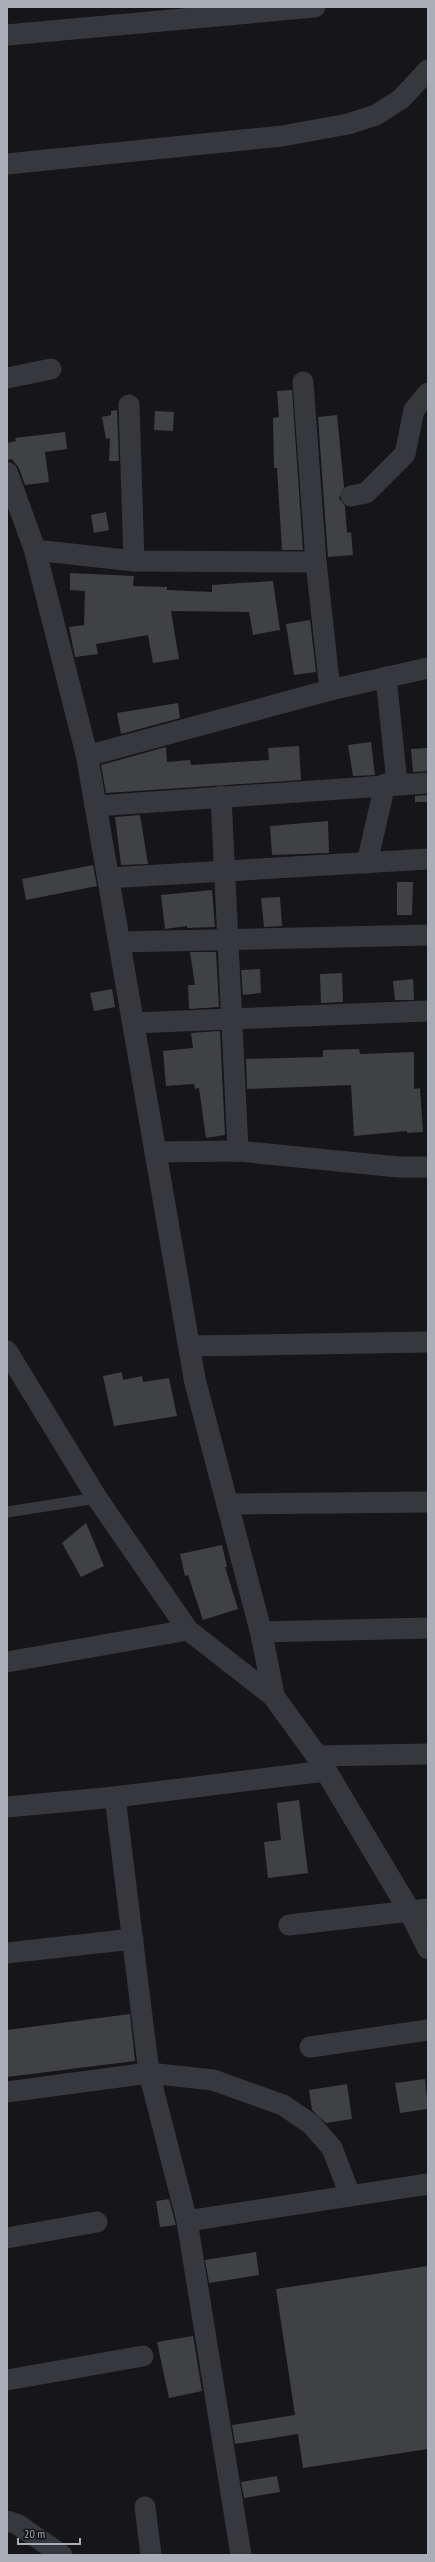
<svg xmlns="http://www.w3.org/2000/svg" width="435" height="2562" font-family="'PT Sans Narrow',sans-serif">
<rect width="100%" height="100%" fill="#161618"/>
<g fill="#404145">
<polygon points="292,390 303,550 282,550 277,468 274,468 273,418 279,417 277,391"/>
<polygon points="117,410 119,461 109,461 110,438 106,439 102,417 111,415 111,411"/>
<polygon points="155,411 174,412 173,431 154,430"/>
<polygon points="337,415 344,487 339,498 345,506 347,533 351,532 353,555 328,557 318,417"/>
<polygon points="65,432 67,449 45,452 49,482 25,485 19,468 12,459 7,460 7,443 16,441 15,438"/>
<polygon points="106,512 109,530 94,533 91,515"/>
<polygon points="70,573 134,576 133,586 167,587 167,590 212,592 212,585 273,581 280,630 253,635 249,612 171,611 179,659 153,663 148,635 96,644 98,654 75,657 69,627 84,625 85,591 70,590"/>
<polygon points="310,620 316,672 294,675 286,624"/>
<polygon points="178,703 180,718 121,734 117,713"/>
<polygon points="371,742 375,775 353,776 348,745"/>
<polygon points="299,746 301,780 106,793 101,765 166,747 167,762 190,760 191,765 269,760 268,748"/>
<polygon points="428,748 428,771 413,772 411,749"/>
<polygon points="428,795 428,802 415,802 415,796"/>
<polygon points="140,815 148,864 121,865 115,817"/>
<polygon points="328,821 329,853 272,855 270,826"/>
<polygon points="93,865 97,886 26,900 22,879"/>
<polygon points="397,882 413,882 412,915 397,915"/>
<polygon points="212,890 215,927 187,928 187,926 165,929 161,895"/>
<polygon points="280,897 282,926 264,927 261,898"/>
<polygon points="190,952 216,952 219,1007 189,1009 188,985 195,985"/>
<polygon points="260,969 261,993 243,995 241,970"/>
<polygon points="342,973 343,1002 321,1003 320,974"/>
<polygon points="413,979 414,1000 395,1000 393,981"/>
<polygon points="112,989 115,1007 94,1011 90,993"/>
<polygon points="220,1031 225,1135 206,1138 199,1088 195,1089 194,1084 166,1086 163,1051 193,1048 191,1033"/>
<polygon points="359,1049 360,1054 414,1052 414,1089 420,1088 423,1132 407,1133 407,1131 354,1136 351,1085 247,1089 246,1059 323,1057 323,1050"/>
<polygon points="122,1372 123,1380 142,1376 143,1382 169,1378 177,1416 114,1426 103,1376"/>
<polygon points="86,1523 104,1566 81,1577 62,1543"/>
<polygon points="222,1545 227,1567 225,1567 238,1609 203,1620 188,1575 185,1576 180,1554"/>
<polygon points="299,1800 308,1873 268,1878 264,1842 281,1840 277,1803"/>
<polygon points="130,2014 135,2061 7,2077 7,2030"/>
<polygon points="425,2079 428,2109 400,2113 395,2083"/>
<polygon points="347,2084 352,2119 326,2123 312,2110 309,2090"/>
<polygon points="169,2199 176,2225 160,2227 156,2201"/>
<polygon points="256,2252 259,2275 209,2283 205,2260"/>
<polygon points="428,2266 428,2449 303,2468 298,2434 235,2444 232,2425 295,2415 276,2289"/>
<polygon points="193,2336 202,2391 169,2398 157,2342"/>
<polygon points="277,2476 280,2492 244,2498 241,2482"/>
</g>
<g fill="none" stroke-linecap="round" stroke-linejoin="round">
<polyline stroke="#37383d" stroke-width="11" points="7,1512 97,1498"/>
<g stroke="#37383d" stroke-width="21">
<polyline points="7,35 315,7"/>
<polyline points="7,164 282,136 348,124 376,115 401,99 428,70"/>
<polyline points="7,378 51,369"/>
<polyline points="303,382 316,562 330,690"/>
<polyline points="129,405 134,561"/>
<polyline points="351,496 366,493 405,454 414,410 428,393"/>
<polyline points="35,550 134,561 316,562"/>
<polyline points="386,677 397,783"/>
<polyline points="87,756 330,690 428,668"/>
<polyline points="221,796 238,1151"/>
<polyline points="95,806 428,783"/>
<polyline points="367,863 385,784"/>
<polyline points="108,878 428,859"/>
<polyline points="119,942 428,935"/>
<polyline points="133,1023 428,1011"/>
<polyline points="155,1152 238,1151 398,1167 428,1167"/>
<polyline points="189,1346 428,1342"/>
<polyline points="7,1351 97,1498 188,1630 274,1697"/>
<polyline points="227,1504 428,1502"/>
<polyline points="261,1632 428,1628"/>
<polyline points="7,1662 188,1630"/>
<polyline points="317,1756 428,1754"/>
<polyline points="115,1797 149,2073 187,2221 241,2555"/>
<polyline points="7,1807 115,1797 325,1771"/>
<polyline points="289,1925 428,1909"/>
<polyline points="7,1953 133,1939"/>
<polyline points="310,2047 428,2030"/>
<polyline points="7,2092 149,2073 213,2080 283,2105 311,2124 332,2148 350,2195"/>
<polyline points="187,2221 428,2184"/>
<polyline points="7,2238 97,2222"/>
<polyline points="7,2380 143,2356"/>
<polyline points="145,2507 151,2555"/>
<polyline points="7,2521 17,2524 62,2555"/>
</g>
<polyline stroke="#37383d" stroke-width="22" points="7,473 35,550 87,756 195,1381 261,1632 274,1697 317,1756 409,1910 428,1948"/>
</g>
<rect width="435" height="2562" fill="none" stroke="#a8adb8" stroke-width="16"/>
<path d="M18 2538v6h62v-6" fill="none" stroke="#a8adb8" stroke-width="2"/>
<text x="24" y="2538" font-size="12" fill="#a8adb8" stroke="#111113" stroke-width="3" paint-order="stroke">20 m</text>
</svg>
